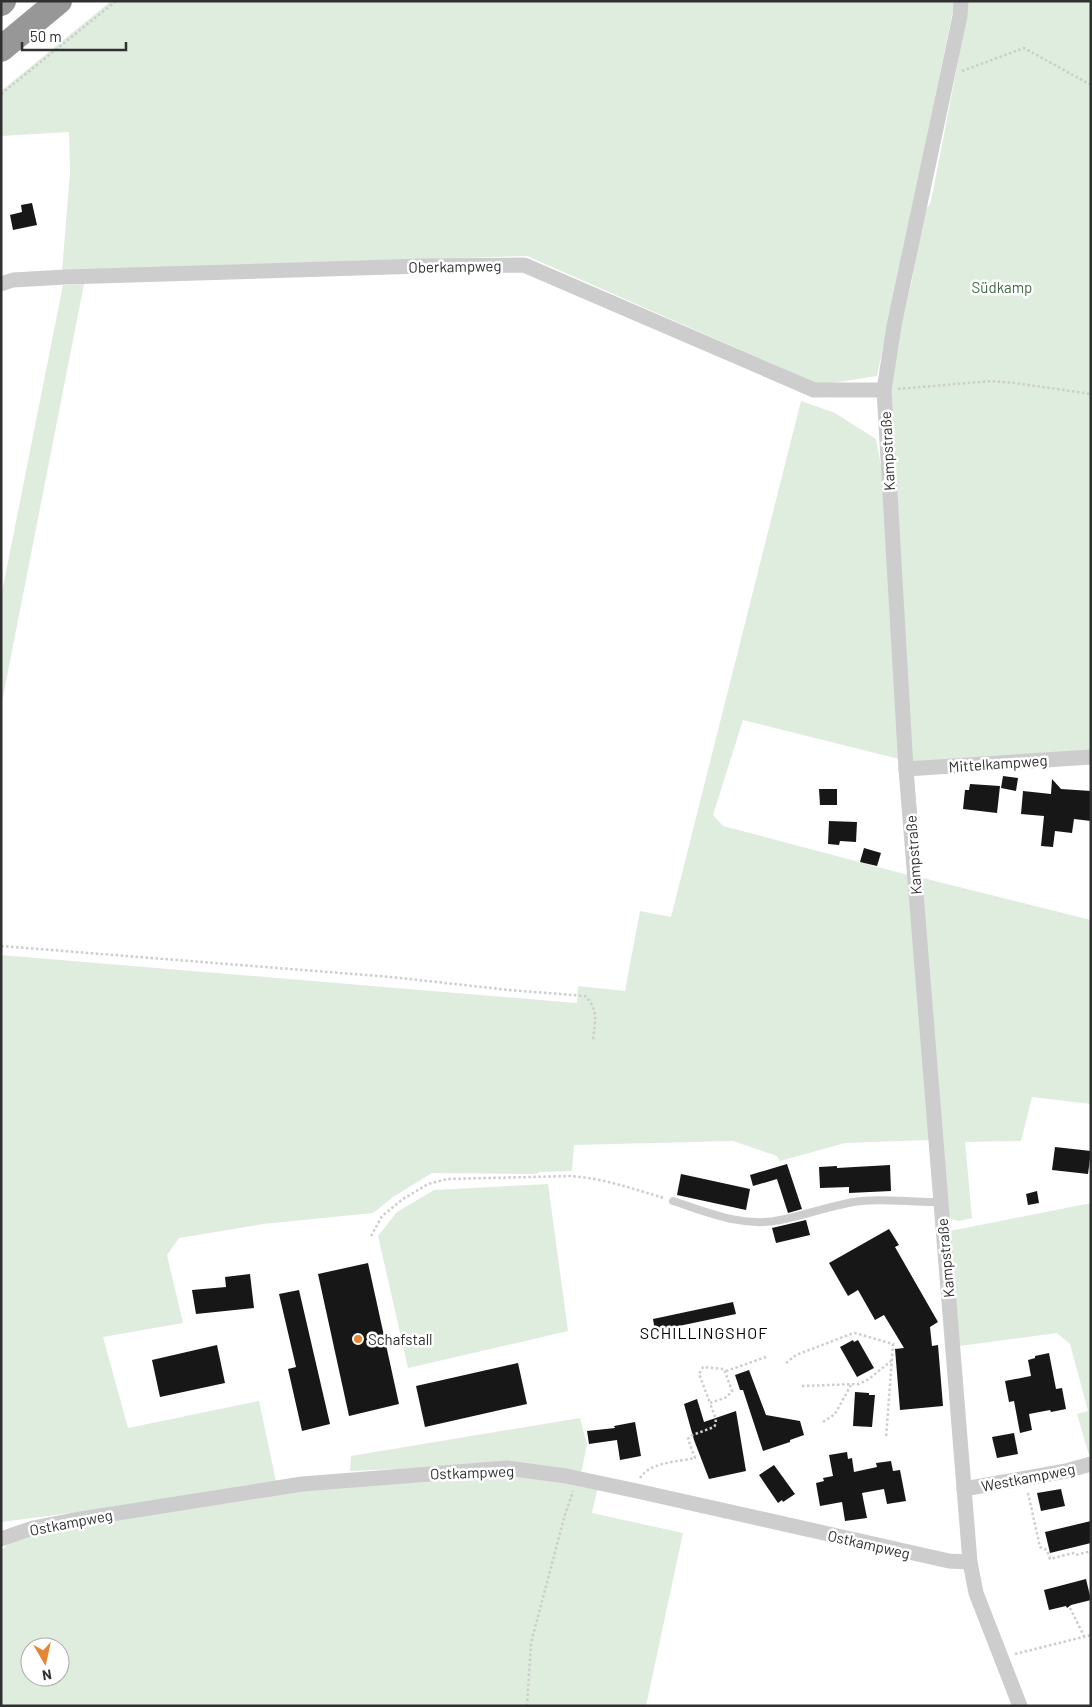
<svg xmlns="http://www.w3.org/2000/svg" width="1092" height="1707" font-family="Barlow,sans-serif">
<rect width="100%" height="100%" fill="#fff"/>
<g fill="#deedde" fill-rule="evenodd">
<polygon points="111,1 955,1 877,376 820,385 527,256 62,271 70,173 69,132 1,136 1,91"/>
<polygon points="968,1 1091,1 1091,754 911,768 890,375 912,280 924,211 930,204 933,191 967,15"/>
<polygon points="84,284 1,707 1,597 63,285"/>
<polygon points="801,401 835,413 876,439 884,482 899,759 743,720 713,815 723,826 908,875 930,1140 845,1143 780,1161 777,1156 733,1141 574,1145 572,1171 540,1172 535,1174 432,1173 393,1197 373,1213 263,1224 179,1238 167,1255 183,1323 103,1337 128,1428 259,1401 276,1481 71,1513 1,1522 1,955 577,1003 578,986 625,991 640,911 671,917"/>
<polygon points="919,877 1091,920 1091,1104 1032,1097 1021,1141 965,1142 972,1218 959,1221 951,1219 948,1213"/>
<polygon points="548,1184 568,1331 408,1368 378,1236 397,1212 434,1190"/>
<polygon points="1091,1203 1091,1454 1089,1455 1077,1414 1088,1411 1070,1344 1057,1333 959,1346 950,1231"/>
<polygon points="580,1418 587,1444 581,1474 445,1467 350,1471 351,1456"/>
<path d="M506,1472L598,1487L592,1513L683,1533L646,1706H1V1551L10,1542L36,1533L305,1489ZM30,1647H60V1677H30Z"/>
</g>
<g fill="#171717">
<polygon points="32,203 37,225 13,230 10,215 22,212 21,205"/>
<polygon points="1003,776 1018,778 1016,791 1001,788"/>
<polygon points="1052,779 1061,789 1091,791 1091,821 1074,819 1072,833 1055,831 1053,847 1041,846 1044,816 1021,814 1023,791 1051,794"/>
<polygon points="970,784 1000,786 997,813 963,809 965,790 969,790"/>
<polygon points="819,789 837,789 837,805 820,805"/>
<polygon points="829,821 857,822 856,842 840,841 839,845 828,844"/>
<polygon points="864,848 881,853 877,866 860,862"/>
<polygon points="1055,1147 1091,1151 1088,1174 1052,1170"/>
<polygon points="787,1164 802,1209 788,1213 777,1179 753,1186 750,1175"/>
<polygon points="890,1165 891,1191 849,1193 849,1187 820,1188 819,1167 837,1166 837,1168"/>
<polygon points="681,1174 750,1189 746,1210 677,1195"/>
<polygon points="1037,1191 1039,1203 1028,1205 1026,1194"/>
<polygon points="806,1220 810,1235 776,1243 772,1228"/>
<polygon points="889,1229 899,1245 895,1247 938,1322 930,1327 932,1346 938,1345 943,1406 900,1410 895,1349 904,1348 884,1315 875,1320 858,1290 848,1296 829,1263"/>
<polygon points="368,1263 399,1404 349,1416 318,1274"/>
<polygon points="250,1274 254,1308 196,1314 192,1290 226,1287 225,1277"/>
<polygon points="299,1290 330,1424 302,1431 288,1369 296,1367 279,1294"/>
<polygon points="733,1302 736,1314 655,1331 653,1319"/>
<polygon points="853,1340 854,1342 858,1340 874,1368 857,1377 840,1347"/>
<polygon points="217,1345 225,1383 160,1397 152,1360"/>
<polygon points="1049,1353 1056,1389 1062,1388 1066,1409 1051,1412 1050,1410 1029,1414 1032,1430 1020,1433 1014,1401 1009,1402 1005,1381 1031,1376 1028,1360 1035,1358 1035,1356"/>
<polygon points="518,1363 527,1404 425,1427 416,1386"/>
<polygon points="749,1370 766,1415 800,1421 804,1435 790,1440 790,1442 763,1451 743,1390 740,1390 735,1375"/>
<polygon points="855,1392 869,1393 869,1395 875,1395 872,1427 853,1426"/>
<polygon points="697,1399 704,1422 736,1411 746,1471 709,1479 694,1440 684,1404"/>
<polygon points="635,1422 641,1456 620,1460 617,1440 589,1444 587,1431 615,1428 614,1426"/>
<polygon points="1014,1433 1018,1454 997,1458 992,1437"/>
<polygon points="847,1452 848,1459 852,1458 854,1472 877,1467 876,1463 891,1461 893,1471 900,1470 906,1501 887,1504 884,1489 862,1493 867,1518 845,1521 842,1502 820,1506 816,1483 824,1481 823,1478 833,1476 829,1455"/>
<polygon points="774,1465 795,1494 783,1502 782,1500 778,1503 759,1475"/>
<polygon points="1061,1489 1065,1506 1041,1511 1037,1493"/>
<polygon points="1091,1521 1091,1543 1050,1553 1045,1532"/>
<polygon points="1086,1579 1091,1600 1071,1605 1067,1608 1066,1606 1049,1610 1044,1590"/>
</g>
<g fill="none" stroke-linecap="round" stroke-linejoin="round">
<g stroke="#cdcdcd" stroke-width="2.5" stroke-dasharray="2.5 2.5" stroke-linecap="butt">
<polyline points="962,71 1024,48 1091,85"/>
<polyline points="1,94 116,1"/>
<polyline points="898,389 991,381 1015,383 1091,394"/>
<path d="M1,946L391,977L509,990L585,996C599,1009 595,1022 593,1040"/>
<path d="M371,1236L382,1216L403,1199L428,1184L447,1179L570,1176C603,1178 633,1189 664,1198"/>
<polyline points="786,1363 796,1355 851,1334 855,1333 893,1344 886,1438"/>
<polyline points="726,1371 766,1357"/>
<polyline points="802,1386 859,1384 869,1379 891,1361"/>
<polyline points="823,1422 835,1414 851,1385"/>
<path d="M640,1478C650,1462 677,1462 695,1458L688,1439L690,1436L714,1427C719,1421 712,1411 710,1403L727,1397L732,1391L724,1369L703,1367L699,1374L710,1403"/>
<polyline points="1028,1493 1040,1547 1047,1550 1050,1559 1073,1553 1076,1555 1091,1551"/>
<polyline points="1070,1608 1084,1636"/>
<polyline points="1015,1654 1091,1635"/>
<polyline points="527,1706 531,1643 564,1518 573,1491"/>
</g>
<path stroke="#cdcdcd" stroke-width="8" d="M673,1201C707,1212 743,1228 780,1220C807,1215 834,1204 861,1201C888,1198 914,1203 941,1202"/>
<g stroke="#cdcdcd" stroke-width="15">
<polyline points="961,1 960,16 894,326 884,390 906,769 970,1562 976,1593 1020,1706"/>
<polyline points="1,284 13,280 65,277 423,266 524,265 814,390 884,390"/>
<polyline points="906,769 1091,757"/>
<polyline points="964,1489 1066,1471 1091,1464"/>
<polyline points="1,1539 33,1528 74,1520 302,1484 507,1468 566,1476 637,1491 949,1561 970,1562"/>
</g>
<g stroke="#979797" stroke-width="26">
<polyline points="1,3 3,1"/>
<polyline points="1,49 59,1"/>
</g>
</g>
<circle fill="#e68633" stroke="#fff" stroke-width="2" cx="358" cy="1339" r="5"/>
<g text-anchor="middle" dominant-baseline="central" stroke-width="5" stroke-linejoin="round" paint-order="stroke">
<g font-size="15" fill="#303030" stroke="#fff">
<text transform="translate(455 266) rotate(-1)">Oberkampweg</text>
<text transform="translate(887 451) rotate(-93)">Kampstraße</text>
<text transform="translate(998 763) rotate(-4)">Mittelkampweg</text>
<text transform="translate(913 855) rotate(-94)">Kampstraße</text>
<text transform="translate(945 1258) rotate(-95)">Kampstraße</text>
<text transform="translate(472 1472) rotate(-2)">Ostkampweg</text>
<text transform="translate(1028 1477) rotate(-11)">Westkampweg</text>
<text transform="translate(71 1522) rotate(-11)">Ostkampweg</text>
<text transform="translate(869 1544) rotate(13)">Ostkampweg</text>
</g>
<g font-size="15" fill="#3d6d40" stroke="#fff">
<text x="1002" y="287">Südkamp</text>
</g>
<g font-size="15" fill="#303030" stroke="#fff" text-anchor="start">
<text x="368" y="1339">Schafstall</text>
</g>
<g font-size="16" letter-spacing="1" fill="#000" stroke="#fff">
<text x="704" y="1332">SCHILLINGSHOF</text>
</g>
</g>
<rect width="1092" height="1707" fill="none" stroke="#303030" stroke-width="5"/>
<g transform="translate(45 1662) rotate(171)"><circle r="24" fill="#ffffff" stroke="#acacac"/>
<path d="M0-4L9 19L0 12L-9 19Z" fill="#e68633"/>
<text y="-8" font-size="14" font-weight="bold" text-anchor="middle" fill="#303030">N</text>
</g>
<path d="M22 42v8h104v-8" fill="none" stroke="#303030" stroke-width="2.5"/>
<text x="30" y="42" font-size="15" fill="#303030" stroke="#ffffff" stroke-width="4" paint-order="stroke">50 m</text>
</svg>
